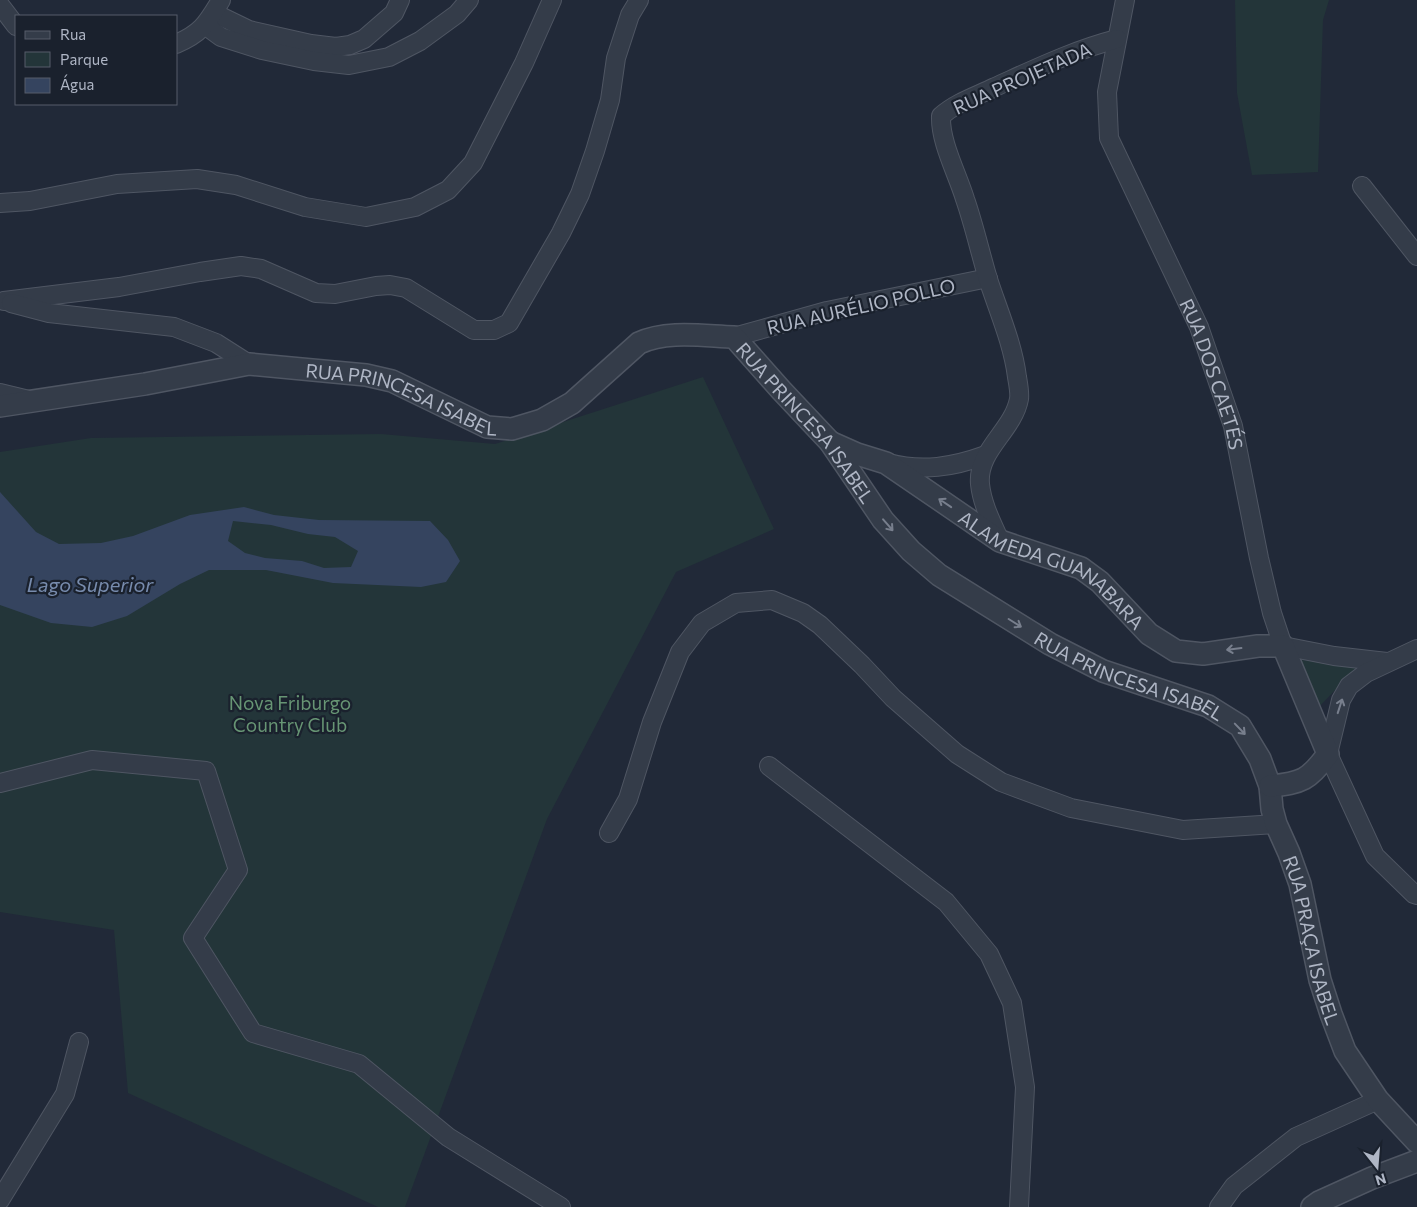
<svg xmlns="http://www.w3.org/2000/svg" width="1417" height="1207" font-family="Commissioner,sans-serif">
<rect width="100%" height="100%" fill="#212938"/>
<g fill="#233539">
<polygon points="1235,0 1329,0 1323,20 1318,172 1252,175 1237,93"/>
<polygon points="703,377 774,529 676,572 547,819 405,1207 378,1207 128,1093 114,930 0,912 0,452 91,438 381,434 495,444"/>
<polygon points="1299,660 1361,663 1316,710"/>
</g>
<path fill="#35445f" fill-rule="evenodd" d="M0,492L36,532L59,544L101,543L133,536L190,515L244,507L274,515L319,520L430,521L448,540L460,561L446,582L421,587L333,583L266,570H209L180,584L127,616L92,627L51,623L0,605ZM233,521L271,525L308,534L335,537L358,551L351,567L324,568L302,561L265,558L245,553L228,541Z"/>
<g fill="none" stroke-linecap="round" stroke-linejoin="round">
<defs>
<g id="minor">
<path id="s1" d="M1125,0L1107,92L1109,138L1199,327L1233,426L1259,558L1272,613L1283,646L1334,656L1387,662"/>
<polyline points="0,5 16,26"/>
<polyline points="214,13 249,30 311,44 336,47 350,45 364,39 394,13 400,0"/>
<polyline points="206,26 221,37 262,50 314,61 349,65 389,57 420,41 457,14 469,0"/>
<path d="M176,44C202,33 207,23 221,0"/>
<polyline points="1362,186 1417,256"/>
<polyline points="0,203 30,201 117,184 197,179 236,185 305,207 366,217 415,207 448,190 473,163 524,63 552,0"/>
<polyline points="4,301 119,287 200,272 241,266 261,269 316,293 335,294 376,286 390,285 406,288 474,330 494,330 509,323 561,233 580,194 595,151 610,100 616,58 630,15 639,0"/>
<polyline points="11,303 49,313 174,327 216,343 249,364"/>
<polyline points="734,337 827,311 988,278"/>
<polyline points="0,393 29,400"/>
<path d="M888,463C922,472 953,467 986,455"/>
<path d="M1000,541C992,523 982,504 980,484C977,450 1013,431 1019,399C1020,393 1018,383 1017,377C1013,344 998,310 988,279C980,252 974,225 965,199C957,173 940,142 941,116C957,102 977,96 995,87C1035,69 1074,50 1117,39"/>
<polyline points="1417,649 1366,673 1349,686 1341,700 1328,754 1375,856 1414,894 1417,895"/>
<polyline points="769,766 946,902 989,954 1012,1003 1025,1087 1019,1207"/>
<polyline points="0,783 92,760 206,771 238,870 193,938 253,1033 359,1064 448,1137 561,1207"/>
<polyline points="609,833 628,799 652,722 680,652 702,623 736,603 772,600 803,613 820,625 862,665 893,698 957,754 1001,782 1071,808 1183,830 1276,824"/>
<polyline points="0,1200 65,1094 79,1042"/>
<polyline points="1219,1207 1234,1186 1296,1137 1378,1100"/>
</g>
<g id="tertiary">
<path id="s2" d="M0,406L145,384L249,364L366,375L392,381L487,427L512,429L542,420L572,403L639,343C667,330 703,336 734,337L781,390L830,442L883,520L911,551L939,575L1050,644L1103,671L1208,706L1240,726L1260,759L1270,786L1272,809L1276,824L1289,853L1300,884L1320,980L1331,1014L1345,1051L1378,1100L1417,1142"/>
<path id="s3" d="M830,442L857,454L886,463L1000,541L1081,568L1100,582L1149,634L1176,651L1203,654L1258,646H1283L1328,754C1309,780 1302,783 1270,786"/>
<polyline points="1312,1207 1319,1202 1372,1178 1417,1161"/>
</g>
</defs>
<use href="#minor" stroke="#4f5663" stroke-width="20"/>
<use href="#tertiary" stroke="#4f5663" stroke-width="24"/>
<use href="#minor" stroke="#343c49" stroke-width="18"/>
<use href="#tertiary" stroke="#343c49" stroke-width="21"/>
</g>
<defs><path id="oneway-shaft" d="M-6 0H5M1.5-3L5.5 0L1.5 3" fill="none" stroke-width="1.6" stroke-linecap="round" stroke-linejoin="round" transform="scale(1.25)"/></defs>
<g stroke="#787f8d">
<use href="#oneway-shaft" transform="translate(945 503) rotate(-146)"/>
<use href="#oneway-shaft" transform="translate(888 525) rotate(49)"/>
<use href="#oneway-shaft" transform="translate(1015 623) rotate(32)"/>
<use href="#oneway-shaft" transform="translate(1234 649) rotate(173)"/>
<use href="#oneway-shaft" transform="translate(1340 706) rotate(-72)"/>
<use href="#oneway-shaft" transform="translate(1240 729) rotate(46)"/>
</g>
<g text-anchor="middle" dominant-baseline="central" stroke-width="4.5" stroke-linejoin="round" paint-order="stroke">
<g font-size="19" fill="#afb6c5" stroke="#1a212d">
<text transform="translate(1022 78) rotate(-24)">RUA PROJETADA</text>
<text transform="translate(861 306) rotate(-13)">RUA AURÉLIO POLLO</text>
<text stroke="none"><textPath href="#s1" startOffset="398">RUA DOS CAETÉS</textPath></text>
<text stroke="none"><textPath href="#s2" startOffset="411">RUA PRINCESA ISABEL</textPath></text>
<text stroke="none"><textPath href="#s2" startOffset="891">RUA PRINCESA ISABEL</textPath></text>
<text stroke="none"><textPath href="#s3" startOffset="259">ALAMEDA GUANABARA</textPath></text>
<text stroke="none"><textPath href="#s2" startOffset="1311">RUA PRINCESA ISABEL</textPath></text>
<text stroke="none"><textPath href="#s2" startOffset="1661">RUA PRAÇA ISABEL</textPath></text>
</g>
<g font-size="19" fill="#679574" stroke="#1a212d">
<text x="290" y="702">Nova Friburgo<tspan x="290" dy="22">Country Club</tspan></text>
</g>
<g font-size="20" font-style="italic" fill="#778bad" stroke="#1a212d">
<text x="90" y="584">Lago Superior</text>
</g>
</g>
<rect x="15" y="15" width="162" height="90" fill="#1a212d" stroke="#565d6a"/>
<rect x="25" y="31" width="25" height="8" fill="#343c49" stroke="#565d6a"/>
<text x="60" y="40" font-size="15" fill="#afb6c5">Rua</text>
<rect x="25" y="52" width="25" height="15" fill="#233539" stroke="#565d6a"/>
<text x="60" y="65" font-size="15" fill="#afb6c5">Parque</text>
<rect x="25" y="78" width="25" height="15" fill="#35445f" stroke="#565d6a"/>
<text x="60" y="90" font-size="15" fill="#afb6c5">Água</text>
<g transform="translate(1377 1167) rotate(163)" stroke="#1a212d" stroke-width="4" paint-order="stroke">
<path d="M0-4L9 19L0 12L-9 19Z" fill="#afb6c5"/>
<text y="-8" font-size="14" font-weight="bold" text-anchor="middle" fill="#afb6c5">N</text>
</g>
</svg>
